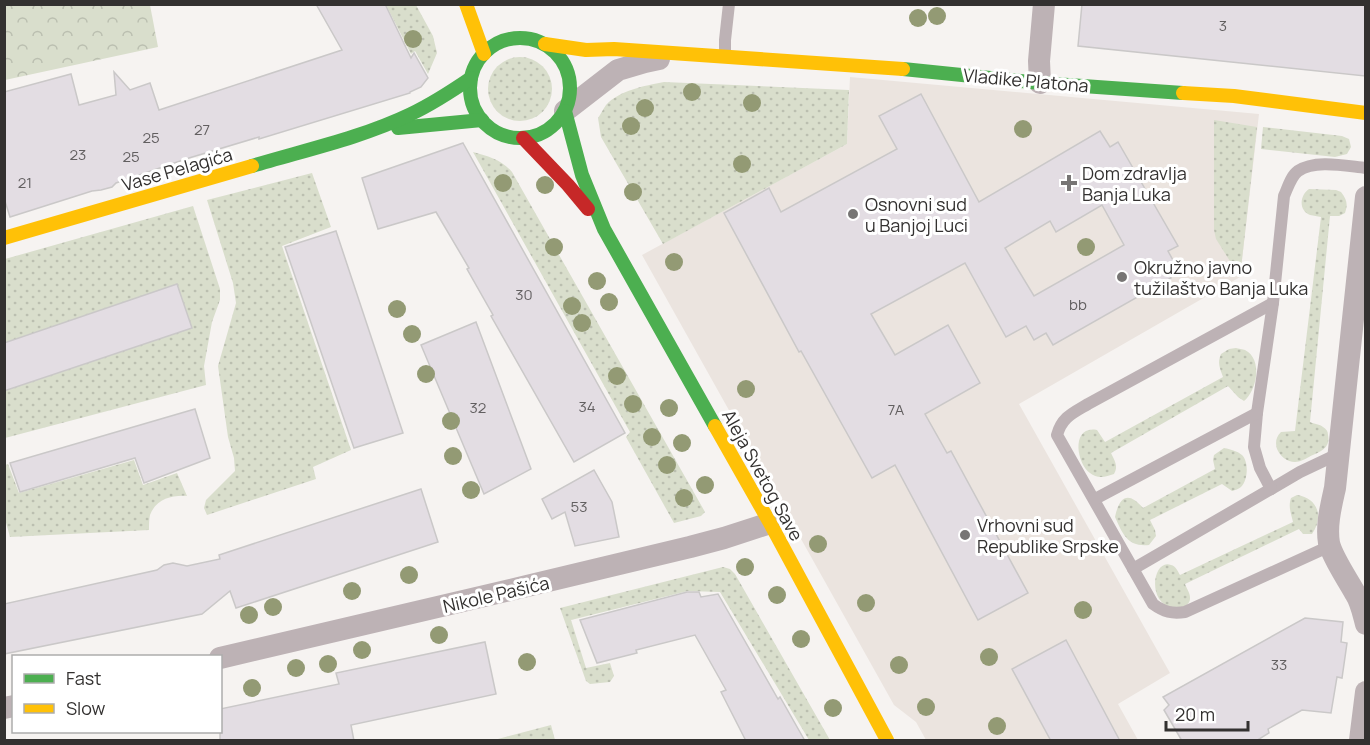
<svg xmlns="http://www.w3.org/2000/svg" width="1370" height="745" font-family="Manrope,sans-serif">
<defs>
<pattern id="grass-dots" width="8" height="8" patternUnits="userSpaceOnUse" patternTransform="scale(1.5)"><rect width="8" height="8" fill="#d9decc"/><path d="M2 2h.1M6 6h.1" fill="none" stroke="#bbbfb0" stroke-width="1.8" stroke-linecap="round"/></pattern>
<pattern id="forest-crowns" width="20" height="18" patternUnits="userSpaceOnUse" patternTransform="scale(1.5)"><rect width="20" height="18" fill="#d9decc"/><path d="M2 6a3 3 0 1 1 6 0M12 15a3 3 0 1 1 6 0" fill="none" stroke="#bbbfb0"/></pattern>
</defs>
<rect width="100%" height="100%" fill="#f6f3f1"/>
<polygon fill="#ebe4df" points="850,77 1259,114 1240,277 1019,404 1170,673 1118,704 1138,740 926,740 916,722 894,705 642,255 847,144"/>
<g fill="url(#grass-dots)">
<polygon points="386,5 416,5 433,36 437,53 428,74 415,51 411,54"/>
<circle cx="520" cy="89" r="32"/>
<path d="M664,82L849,90L847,144L663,244L601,137L598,118C601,114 603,109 606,105C620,90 644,86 664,82Z"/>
<polygon points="1214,120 1257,127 1240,277 1216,239 1214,230"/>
<polygon points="1263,127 1342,136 1349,139 1351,147 1347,154 1335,157 1261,149"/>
<path d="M473,152C488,156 502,160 512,172L705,512L701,516L674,523L626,437L630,432Z"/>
<polygon points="312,173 331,227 282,246 351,450 313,467 316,479 207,515 204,508 206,500 235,471 234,458 228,437 218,366 236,303 233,283 207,200"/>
<path d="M1309,189L1336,190L1341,192C1347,200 1348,204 1345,213L1339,216H1330L1310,422C1314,424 1320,424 1323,427C1326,429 1328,431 1328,435C1331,449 1319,452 1309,457C1305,459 1300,462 1295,462C1287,462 1280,456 1277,449C1275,442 1276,437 1281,432L1295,431L1321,217C1317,216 1314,216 1310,215C1298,210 1300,195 1309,189Z"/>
<polygon points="193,206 220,289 220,300 212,322 204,366 206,385 5,438 5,259"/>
<path d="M1236,348C1238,349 1243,349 1245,350C1263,359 1257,391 1244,401L1238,397L1228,386L1111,453C1114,460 1119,466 1114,474C1106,477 1097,479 1090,473C1076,463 1071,425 1097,430L1105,442L1223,377C1220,368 1217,363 1221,354L1229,349Z"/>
<path d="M1224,448C1230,449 1237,451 1242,455C1249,462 1248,480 1241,487C1239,489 1235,490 1232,491L1222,484L1150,520L1155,530L1156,536L1149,545C1128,547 1123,535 1115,517C1119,497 1128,490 1143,508L1215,469L1213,460L1214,455Z"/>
<path d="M134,460L143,485L177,473L187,496C172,495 156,499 150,515C149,519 149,526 149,530L10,537L5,519V465L8,464L19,493Z"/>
<path d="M1297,495C1318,498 1324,517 1312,534H1303L1299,529L1185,584C1186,587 1190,593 1190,597C1191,606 1180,609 1173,608C1146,603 1153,558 1171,565C1176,566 1178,572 1180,575L1293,522C1291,513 1288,507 1291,498Z"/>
<polygon points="723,567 730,569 735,574 830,740 809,740 720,592 688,591 571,620 586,668 610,663 614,676 610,682 590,684 586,681 560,608"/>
<polygon points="551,725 555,740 494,740"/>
</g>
<polygon fill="url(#forest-crowns)" points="4,5 150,5 158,47 5,80"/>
<g fill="#e3dde3" stroke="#cac8c8" stroke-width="1.5" fill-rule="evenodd">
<polygon points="316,4 385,4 411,58 414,53 428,78 421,87 410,92 410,93 259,139 259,137 189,158 116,183 112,187 101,190 92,191 10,217 4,198 4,92 71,74 79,105 116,95 114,72 130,90 150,83 159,110 342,50"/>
<polygon points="1082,4 1365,4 1365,76 1078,46"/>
<path d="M921,94L979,202L1100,131L1110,147L1118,142L1178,246L1168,251L1175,264L1166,269L1171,278L1053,345L1046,333L1034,340L1026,326L1006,337L965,263L871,314L895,355L948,325L980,383L925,414L947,453L951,451L1028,593L978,620L895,465L872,478L801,351L799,352L724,213L769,188L781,212L897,149L879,116ZM1102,205L1124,245L1034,296L1005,248L1050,221L1056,232Z"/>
<polygon points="463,143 625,433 574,462 491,316 493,315 467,269 469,268 436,212 378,229 362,178"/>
<polygon points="336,231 403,433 354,448 285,247"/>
<polygon points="177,284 192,328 4,391 4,343"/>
<polygon points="476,322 531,469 484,494 421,345"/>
<polygon points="195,409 210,458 144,483 135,458 20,492 10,463"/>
<polygon points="594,470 612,502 619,537 575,546 565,512 552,519 542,499"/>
<polygon points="421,489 438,542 236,608 230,591 202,614 4,654 4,604 157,570 164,565 173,563 187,566 220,559 219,555"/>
<polygon points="687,592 699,592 701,597 718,594 778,699 780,697 805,741 746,741 721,692 726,690 695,635 636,650 637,653 597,663 580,620"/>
<polygon points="1305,618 1343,622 1341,642 1347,643 1342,678 1337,677 1331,713 1302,710 1268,729 1269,733 1256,741 1182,741 1164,710 1169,705 1163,697"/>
<polygon points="1066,640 1120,741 1051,741 1012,669"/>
<polygon points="485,642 496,694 351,725 354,741 220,741 220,709 339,684 336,673"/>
</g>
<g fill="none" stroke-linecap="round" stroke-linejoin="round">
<g stroke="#bdb2b5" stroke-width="12">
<polyline points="725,55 725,40 729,4"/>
<path d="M1273,303L1088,404C1073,413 1062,417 1057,435L1153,604C1164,612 1172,614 1185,612L1330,546"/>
<path d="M1338,454L1300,472L1271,489L1260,468L1254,447L1257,413L1273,303L1284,196C1288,187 1291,176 1298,171C1315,159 1346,166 1366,168"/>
<polyline points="1095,499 1257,413"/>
<polyline points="1133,569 1271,489"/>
</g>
<g stroke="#bdb2b5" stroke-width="22">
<polyline points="1040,83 1039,61 1044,4"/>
<polyline points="565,111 618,70 645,62 659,59"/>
<path d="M1366,197L1335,488C1331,506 1326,525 1329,543C1332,557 1348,580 1355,593C1361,602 1363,613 1366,624"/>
<polyline points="220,658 527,586 690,547 724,538 770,523"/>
<polyline points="4,708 14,706"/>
<polyline points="1360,740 1366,692"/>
</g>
<g stroke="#4caf50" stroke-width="14">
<circle cx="520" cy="88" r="50"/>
<polyline points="903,69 1040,83 1183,93"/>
<polyline points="565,111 582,175 604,229 715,426"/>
<polyline points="398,128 482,120"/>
<path d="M252,166C305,150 361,138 411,114C432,104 452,91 471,78"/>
</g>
<g stroke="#ffc107" stroke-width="14">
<polyline points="466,4 484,54"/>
<polyline points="545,44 586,50 614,49 903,69"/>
<polyline points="1183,93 1234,96 1366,113"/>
<polyline points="4,238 252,166"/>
<polyline points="715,426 770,523 887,740"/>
</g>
<polyline stroke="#c62828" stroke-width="14" points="523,138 568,185 588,209"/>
</g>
<g fill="#939a74">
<circle cx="937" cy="16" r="9"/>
<circle cx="918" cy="18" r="9"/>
<circle cx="413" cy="39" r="9"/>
<circle cx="692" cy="92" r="9"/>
<circle cx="752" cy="103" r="9"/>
<circle cx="645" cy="108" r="9"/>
<circle cx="631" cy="126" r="9"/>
<circle cx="1023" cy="129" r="9"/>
<circle cx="742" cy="164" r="9"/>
<circle cx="503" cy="183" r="9"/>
<circle cx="545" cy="185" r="9"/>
<circle cx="633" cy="192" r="9"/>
<circle cx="554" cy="247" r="9"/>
<circle cx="1086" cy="247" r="9"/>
<circle cx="674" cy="262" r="9"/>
<circle cx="597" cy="281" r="9"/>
<circle cx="609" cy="302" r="9"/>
<circle cx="572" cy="306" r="9"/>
<circle cx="397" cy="309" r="9"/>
<circle cx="582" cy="323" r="9"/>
<circle cx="412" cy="334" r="9"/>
<circle cx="426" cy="374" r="9"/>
<circle cx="617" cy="376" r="9"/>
<circle cx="746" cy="389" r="9"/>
<circle cx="633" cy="404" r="9"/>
<circle cx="669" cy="408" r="9"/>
<circle cx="451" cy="421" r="9"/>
<circle cx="652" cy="437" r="9"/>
<circle cx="682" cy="443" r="9"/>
<circle cx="453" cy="456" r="9"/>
<circle cx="667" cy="465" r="9"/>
<circle cx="705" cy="485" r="9"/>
<circle cx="471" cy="490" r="9"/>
<circle cx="684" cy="498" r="9"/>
<circle cx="818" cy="544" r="9"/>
<circle cx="745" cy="567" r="9"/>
<circle cx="409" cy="575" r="9"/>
<circle cx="352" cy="591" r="9"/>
<circle cx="777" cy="595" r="9"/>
<circle cx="866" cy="603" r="9"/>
<circle cx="273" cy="607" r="9"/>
<circle cx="1083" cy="610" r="9"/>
<circle cx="249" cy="615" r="9"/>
<circle cx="439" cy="635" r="9"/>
<circle cx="801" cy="639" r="9"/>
<circle cx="362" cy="650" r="9"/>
<circle cx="989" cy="657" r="9"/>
<circle cx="527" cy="662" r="9"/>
<circle cx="328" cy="664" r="9"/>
<circle cx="899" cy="665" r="9"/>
<circle cx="296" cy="668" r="9"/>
<circle cx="252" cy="688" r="9"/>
<circle cx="926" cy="707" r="9"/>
<circle cx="833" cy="708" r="9"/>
<circle cx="997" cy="726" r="9"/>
</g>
<g fill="#777574" stroke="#fff" stroke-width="2">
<path d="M1066 174h6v6h6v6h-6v6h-6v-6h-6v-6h6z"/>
<circle cx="853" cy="214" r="6"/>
<circle cx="1122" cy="277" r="6"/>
<circle cx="965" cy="535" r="6"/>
</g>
<g text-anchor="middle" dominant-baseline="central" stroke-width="6" stroke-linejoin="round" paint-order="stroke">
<g font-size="15" fill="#625f60">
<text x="1223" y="25">3</text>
<text x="202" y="129">27</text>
<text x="151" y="137">25</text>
<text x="78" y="154">23</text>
<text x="131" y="156">25</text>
<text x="25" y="182">21</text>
<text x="524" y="294">30</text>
<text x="1078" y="304">bb</text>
<text x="587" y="406">34</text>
<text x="478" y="407">32</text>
<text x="896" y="409">7A</text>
<text x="579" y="506">53</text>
<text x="1279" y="664">33</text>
</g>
<g font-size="18" fill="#333130" stroke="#fff">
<text transform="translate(1026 80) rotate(5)">Vladike Platona</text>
<text transform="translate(177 169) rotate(-16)">Vase Pelagića</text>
<text transform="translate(763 475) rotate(61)">Aleja Svetog Save</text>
<text transform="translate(496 594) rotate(-13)">Nikole Pašića</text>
</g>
<g font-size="18" fill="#333130" stroke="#fff" text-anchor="start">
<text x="1082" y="173">Dom zdravlja<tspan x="1082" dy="21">Banja Luka</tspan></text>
<text x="865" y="204">Osnovni sud<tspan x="865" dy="21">u Banjoj Luci</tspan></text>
<text x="1134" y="267">Okružno javno<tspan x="1134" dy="21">tužilaštvo Banja Luka</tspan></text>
<text x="977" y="525">Vrhovni sud<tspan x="977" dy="21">Republike Srpske</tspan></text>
</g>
</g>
<rect width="1370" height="745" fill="none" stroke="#333130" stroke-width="12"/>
<rect x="12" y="655" width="210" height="78" fill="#ffffff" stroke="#adadac" stroke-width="1.5"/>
<rect x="24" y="674" width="30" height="9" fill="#4caf50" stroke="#adadac" stroke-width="1.5"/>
<text x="66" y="685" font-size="18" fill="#333130">Fast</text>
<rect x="24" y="704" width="30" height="9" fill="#ffc107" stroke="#adadac" stroke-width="1.5"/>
<text x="66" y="715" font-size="18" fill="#333130">Slow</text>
<path d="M1166 721v9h82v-9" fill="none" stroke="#333130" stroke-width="3"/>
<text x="1175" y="721" font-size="18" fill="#333130" stroke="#ffffff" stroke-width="4.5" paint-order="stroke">20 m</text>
</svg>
